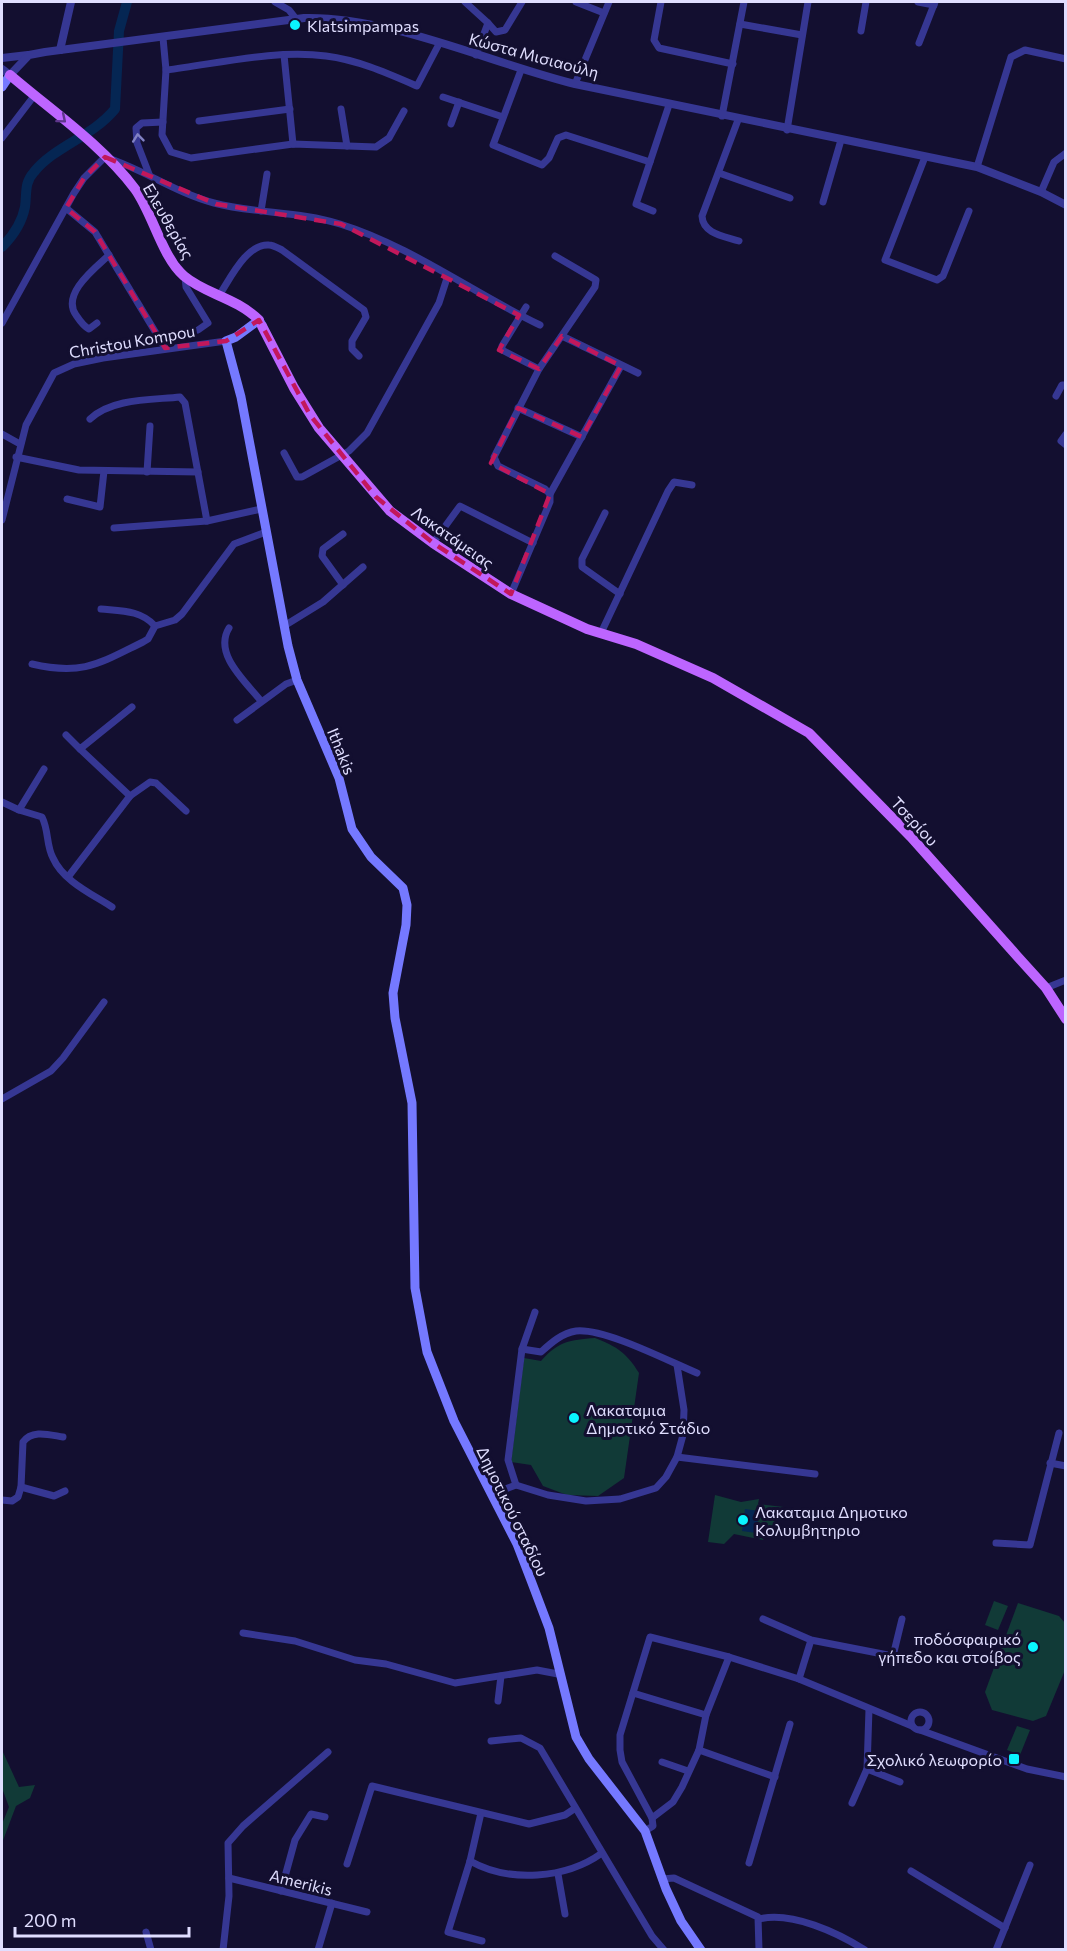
<svg xmlns="http://www.w3.org/2000/svg" width="1067" height="1951" font-family="Commissioner,sans-serif">
<rect width="100%" height="100%" fill="#130f30"/>
<g fill="#113a37">
<path d="M595,1338C616,1346 627,1353 639,1373L624,1478L598,1496L567,1495L543,1486L531,1465L511,1462L524,1358L541,1361C559,1341 569,1340 595,1338Z"/>
<polygon points="715,1495 741,1502 759,1499 758,1504 784,1507 763,1540 734,1534 724,1544 708,1542"/>
<polygon points="994,1601 1008,1606 998,1630 985,1625"/>
<polygon points="1018,1603 1059,1616 1065,1623 1065,1670 1046,1716 1033,1721 992,1710 985,1692"/>
<polygon points="1017,1726 1030,1730 1020,1755 1007,1750"/>
<polygon points="2,1750 19,1787 35,1785 30,1798 16,1806 2,1843 2,1824 9,1807 2,1788"/>
</g>
<polygon fill="#052653" points="745,1509 759,1511 756,1533 742,1531"/>
<g fill="none" stroke-linecap="round" stroke-linejoin="round">
<path stroke="#052653" stroke-width="10" d="M2,247C12,237 22,222 25,207C27,193 24,183 34,172C55,146 92,137 115,109L119,31L127,2"/>
<g stroke="#363793" stroke-width="7">
<polyline points="275,2 289,10 296,19"/>
<polyline points="465,2 488,23 476,55"/>
<polyline points="576,2 604,13"/>
<polyline points="661,2 654,40 659,48 733,64"/>
<polyline points="918,2 934,5"/>
<polyline points="488,23 496,32 505,30 522,2"/>
<polyline points="740,24 802,35"/>
<polyline points="861,31 866,2"/>
<polyline points="163,38 166,70 162,135 171,152 191,158 293,144 376,147 389,138 404,111"/>
<polyline points="919,43 935,2"/>
<polyline points="284,55 293,144"/>
<path d="M166,70C216,64 276,49 326,56C358,60 387,73 417,86L439,44"/>
<polyline points="521,70 493,145 542,165 549,158 558,138 566,135 650,162"/>
<polyline points="575,84 609,2"/>
<polyline points="443,97 503,117"/>
<polyline points="341,109 347,146"/>
<polyline points="722,116 744,2"/>
<path d="M738,120L702,216C703,234 724,236 739,241"/>
<polyline points="199,121 290,109"/>
<polyline points="451,124 459,102"/>
<polyline points="787,130 808,2"/>
<polyline points="2,138 34,96"/>
<polyline points="925,157 885,260 937,280 943,276 969,211"/>
<polyline points="977,167 1011,57 1025,50 1066,59"/>
<polyline points="719,173 790,198"/>
<polyline points="149,174 137,143 136,128 142,123 163,122"/>
<polyline points="1041,192 1054,162 1066,153"/>
<polyline points="823,202 841,140"/>
<polyline points="66,208 95,232 165,348"/>
<polyline points="261,211 267,174"/>
<polyline points="653,211 636,204 669,105"/>
<polyline points="185,277 186,287 208,323 198,330"/>
<path d="M220,294C230,279 247,243 269,245C273,245 278,248 282,250L364,310L366,317L352,341V349L359,356"/>
<polyline points="526,307 502,346 502,350 539,369"/>
<path d="M2,323L74,193L84,178L105,157C143,169 176,193 214,203C256,214 299,211 340,224C411,246 473,293 540,325"/>
<path d="M97,323L89,329C83,326 80,321 76,315C61,294 95,268 109,255"/>
<polyline points="562,336 638,373"/>
<polyline points="1056,396 1062,385 1066,385"/>
<polyline points="518,408 582,437"/>
<path d="M90,419C112,398 152,400 180,397L185,403L207,521"/>
<polyline points="2,434 20,444"/>
<polyline points="1066,434 1061,441 1066,445"/>
<polyline points="284,453 297,477 302,477 349,451 367,433 439,303 448,275"/>
<polyline points="16,457 79,470 198,472"/>
<polyline points="147,472 150,426"/>
<polyline points="550,494 545,489 498,466 494,457 539,369 595,287 596,280 591,277 555,256"/>
<polyline points="67,499 100,507 104,471"/>
<polyline points="605,513 582,559 582,567 620,594"/>
<polyline points="2,520 26,425 54,373 74,364 103,358 226,341"/>
<polyline points="114,528 207,521 261,509"/>
<polyline points="343,534 323,549 322,556 343,585"/>
<polyline points="433,543 460,506 533,543"/>
<polyline points="511,594 550,502 550,494 621,366"/>
<path d="M101,609C121,611 141,610 155,626"/>
<polyline points="284,626 323,602 363,567"/>
<path d="M229,628C213,654 246,682 261,701"/>
<polyline points="601,633 668,491 674,482 692,485"/>
<path d="M32,664C83,676 100,663 143,642L148,639L155,626L175,620L182,614L234,544L266,532"/>
<polyline points="237,720 286,684 297,680"/>
<polyline points="66,735 80,749 132,707"/>
<polyline points="80,749 130,796"/>
<polyline points="2,802 19,810 44,769"/>
<path d="M19,810L42,817C49,831 46,845 53,858C63,881 92,894 112,907"/>
<polyline points="68,877 130,796 150,782 156,783 186,811"/>
<polyline points="1046,988 1066,980"/>
<polyline points="2,1099 51,1071 63,1058 104,1002"/>
<path d="M522,1349L541,1352C551,1343 562,1333 576,1331C605,1328 668,1361 697,1373"/>
<polyline points="677,1457 815,1474"/>
<polyline points="1050,1463 1066,1466"/>
<polyline points="516,1485 508,1460 522,1349 535,1312"/>
<polyline points="21,1487 54,1496 65,1491"/>
<polyline points="492,1494 516,1485 548,1495 586,1501 620,1499 656,1488 666,1477 677,1457 683,1435 684,1410 677,1365"/>
<path d="M2,1500L12,1501L18,1497L21,1487L23,1442C32,1429 50,1435 63,1437"/>
<polyline points="996,1543 1030,1545 1059,1433"/>
<polyline points="763,1619 811,1640 893,1656 902,1619"/>
<polyline points="243,1633 295,1641 355,1660 386,1664 455,1683 537,1670 558,1674"/>
<polyline points="799,1679 811,1640"/>
<polyline points="633,1693 706,1715"/>
<polyline points="498,1701 501,1676"/>
<circle cx="920" cy="1721" r="9"/>
<polyline points="920,1730 1027,1769 1066,1777"/>
<polyline points="491,1741 521,1738 540,1748 652,1936 664,1950"/>
<polyline points="699,1750 775,1777"/>
<polyline points="662,1762 688,1771"/>
<polyline points="867,1769 900,1782"/>
<polyline points="852,1803 867,1769 869,1709"/>
<polyline points="481,1813 470,1861 448,1932 482,1941"/>
<polyline points="652,1818 673,1802 682,1787 699,1750 706,1715 729,1657"/>
<polyline points="645,1831 653,1826 652,1818 622,1762 620,1750 620,1735 650,1637 729,1657 799,1679 912,1726"/>
<path d="M470,1861C509,1883 566,1879 602,1853"/>
<polyline points="749,1863 790,1724"/>
<polyline points="347,1864 372,1786 529,1824 565,1815 574,1809"/>
<polyline points="911,1871 1005,1928"/>
<polyline points="558,1874 565,1914"/>
<polyline points="229,1878 367,1912"/>
<polyline points="662,1879 674,1878 758,1917 759,1950"/>
<polyline points="281,1891 295,1840 311,1814 325,1817"/>
<path d="M759,1919C792,1911 838,1933 865,1950"/>
<polyline points="146,1932 151,1950"/>
<polyline points="223,1950 229,1896 228,1843 243,1826 328,1752"/>
<polyline points="318,1950 332,1903"/>
<polyline points="996,1950 1030,1865"/>
</g>
<g stroke="#363793" stroke-width="8">
<polyline points="60,50 71,2"/>
<polyline points="2,58 28,55"/>
<path d="M2,69L10,75L29,55L45,52L304,18C390,16 490,63 575,84L977,167L1041,192L1066,205"/>
</g>
<g stroke="#7579ff" stroke-width="9">
<polyline points="2,87 10,75"/>
<polyline points="262,325 259,320 236,337 226,341 241,397 288,646 297,680 339,778 352,829 371,857 403,888 407,905 406,925 393,993 395,1018 412,1103 415,1288 427,1352 454,1421 517,1544 532,1583 549,1628 576,1737 589,1759 645,1831 666,1889 681,1921 701,1950"/>
</g>
<g stroke="#bd65ff" stroke-width="10">
<path d="M10,75C52,111 102,145 135,189C153,214 162,257 184,276C205,294 235,297 259,320"/>
<polyline points="262,326 294,388 319,428 390,511 433,543 511,594 587,629 636,644 713,678 809,733 911,837 1017,956 1046,988 1066,1019"/>
</g>
</g>
<defs><path id="oneway-chevron" d="M-2-3.5L2.5 0L-2 3.5" fill="none" stroke-width="1.6" stroke-linecap="round" stroke-linejoin="round" transform="scale(1.5)"/></defs>
<use stroke="#5f368d" href="#oneway-chevron" transform="translate(62 119) rotate(40)"/>
<use stroke="#8282c4" href="#oneway-chevron" transform="translate(138 138) rotate(-96)"/>
<path fill="none" stroke="#c2185b" stroke-width="4.5" stroke-dasharray="12 8" stroke-linejoin="round" d="M105,157L216,204L341,224L519,315L499,350L539,369L562,336L621,366L582,437L518,408L491,463L550,494L511,594L433,543L376,497L310,415L259,320L226,341L165,348L95,232L66,208L84,178Z"/>
<g fill="#0af4ff" stroke="#130f30" stroke-width="2">
<circle cx="295" cy="25" r="6"/>
<circle cx="574" cy="1418" r="6"/>
<circle cx="743" cy="1520" r="6"/>
<circle cx="1033" cy="1647" r="6"/>
<rect x="1008" y="1753" width="12" height="12" rx="3"/>
</g>
<g text-anchor="middle" dominant-baseline="central" stroke-width="6" stroke-linejoin="round" paint-order="stroke">
<g font-size="16" fill="#e0deff" stroke="#130f30" text-anchor="start">
<text x="307" y="25">Klatsimpampas</text>
<text x="586" y="1409">Λακαταμια<tspan x="586" dy="18">Δημοτικό Στάδιο</tspan></text>
<text x="755" y="1511">Λακαταμια Δημοτικο<tspan x="755" dy="18">Κολυμβητηριο</tspan></text>
<text x="1021" y="1638" text-anchor="end">ποδόσφαιρικό<tspan x="1021" dy="18">γήπεδο και στοίβος</tspan></text>
<text x="1002" y="1759" text-anchor="end">Σχολικό λεωφορίο</text>
</g>
<g font-size="16" fill="#e0deff" stroke="#130f30">
<text transform="translate(534 55) rotate(15)">Κώστα Μισιαούλη</text>
<text transform="translate(169 221) rotate(60)">Ελευθερίας</text>
<text transform="translate(132 341) rotate(-10)">Christou Kompou</text>
<text transform="translate(453 537) rotate(35)">Λακατάμειας</text>
<text transform="translate(342 751) rotate(68)">Ithakis</text>
<text transform="translate(915 821) rotate(47)">Τσερίου</text>
<text transform="translate(513 1511) rotate(64)">Δημοτικού σταδίου</text>
<text transform="translate(301 1882) rotate(14)">Amerikis</text>
</g>
</g>
<rect width="1067" height="1951" fill="none" stroke="#e0deff" stroke-width="6"/>
<path d="M15 1927v9h174v-9" fill="none" stroke="#e0deff" stroke-width="3"/>
<text x="24" y="1927" font-size="18" fill="#e0deff" stroke="#130f30" stroke-width="4.5" paint-order="stroke">200 m</text>
</svg>
